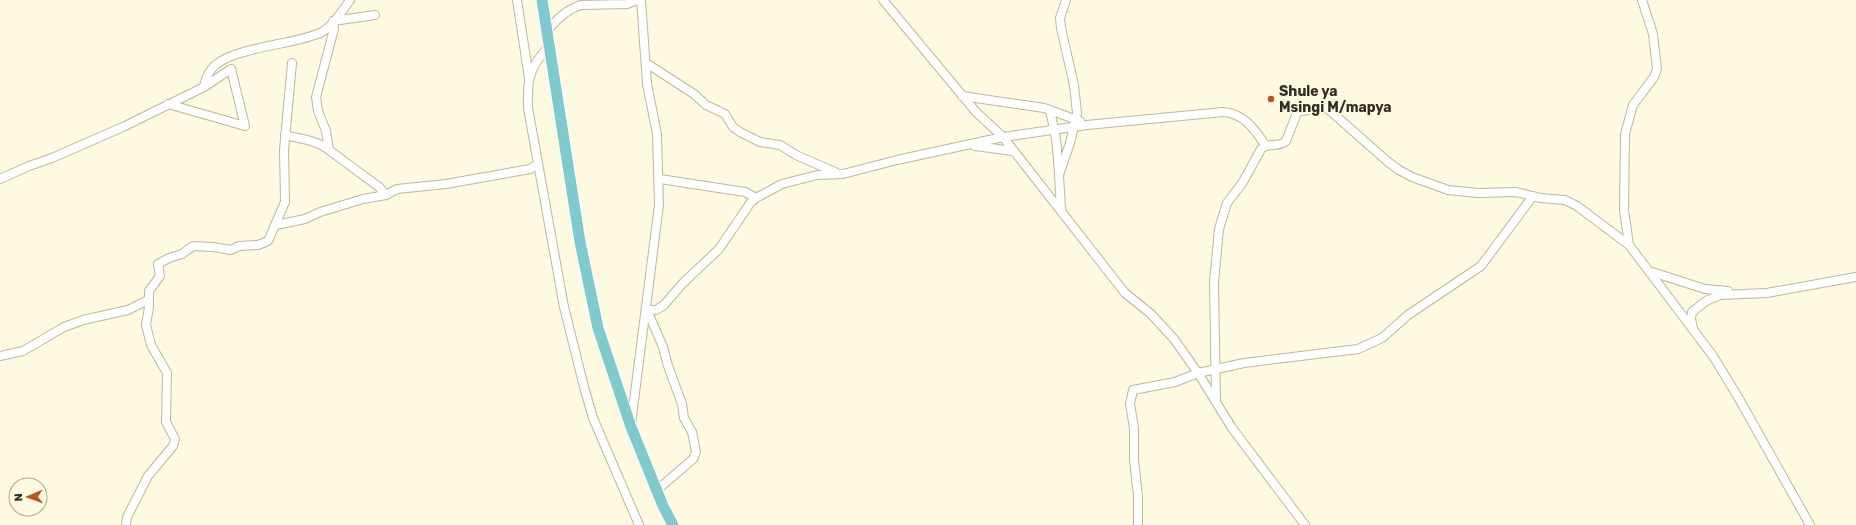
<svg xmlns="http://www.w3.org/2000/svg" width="1856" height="525" font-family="Rubik,sans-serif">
<rect width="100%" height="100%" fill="#fefae1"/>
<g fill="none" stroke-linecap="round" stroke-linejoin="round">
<defs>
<g id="minor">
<polyline points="517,0 529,78"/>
<polyline points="883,0 976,112 1003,137 1125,293 1151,314 1174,339 1198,373 1232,428 1305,525"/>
<polyline points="375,15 333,21 334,29 316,97 318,111 326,131 329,150 379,187 386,195 397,189 446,184 530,169 538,164"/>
<path d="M547,31C557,19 566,10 581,5L627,4L637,0"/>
<path d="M549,47C529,66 527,81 528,108L564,307L584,387L593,418L639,525"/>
<polyline points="646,63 694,94 706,105 725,114 733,127 740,132 760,142 780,145 796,155 835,172"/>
<polyline points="962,96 1044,108 1080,121"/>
<polyline points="168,104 245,126 231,69 204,87"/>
<polyline points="1050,110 1056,139 1059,172"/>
<path d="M285,135C300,139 317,140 329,150"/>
<polyline points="975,146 1013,151"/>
<path d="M0,179L29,166L52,158L125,126L204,87C205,83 206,77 209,73C223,46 295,46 322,32C333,26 343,10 350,0"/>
<polyline points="660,179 745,192 756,198"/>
<polyline points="1061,210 1059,175 1070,143 1077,113 1074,85 1061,28 1060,18 1066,0"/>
<polyline points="276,225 305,219 320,212 363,199 386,195"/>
<polyline points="1629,245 1624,210 1625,134 1633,105 1654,77 1657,69 1653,34 1642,0"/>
<polyline points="1649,271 1705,289 1728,291"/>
<polyline points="1693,328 1691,319 1692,312 1706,301 1720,295 1767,293 1856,277"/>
<polyline points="0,356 23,351 64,327 83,320 128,310 148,300"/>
<path d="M1216,401L1214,282L1219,229L1227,203L1243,182L1261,149C1268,142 1279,148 1286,141L1297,113L1301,111L1327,108L1387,161L1399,170L1412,177L1448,190L1478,193L1516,192L1540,198L1565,200L1577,206L1629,245L1713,356L1738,397L1810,525"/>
<polyline points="631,424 659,205 657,134 647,84 641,0"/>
<path d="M657,490L693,459L696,452L692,432L684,418L682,404L668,366L663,347L647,310H656L664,305L683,283L719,249L751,202L756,198L782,184L817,175L843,174L897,160L1003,137L1087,125L1223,112C1244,113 1255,130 1266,146"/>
<polyline points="126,525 127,517 148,476 173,446 175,439 166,422 167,373 151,345 146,325 149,307 149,291 160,276 158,264 169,258 182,254 193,246 213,247 231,250 239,246 258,245 268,241 285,202 284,150 292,63"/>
<polyline points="1138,525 1138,496 1134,460 1134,428 1130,404 1133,390 1175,382 1198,373 1244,363 1358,349 1382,338 1408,315 1481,266 1533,196"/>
</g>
<polyline id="major" points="542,0 580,242 598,328 631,427 663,506 673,525"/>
</defs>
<use href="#minor" stroke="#bbb8a0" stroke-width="10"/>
<use href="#major" stroke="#fff" stroke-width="13"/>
<use href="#minor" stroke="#fff" stroke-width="8"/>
<use href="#major" stroke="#80c9cc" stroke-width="11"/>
</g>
<circle fill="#b95520" stroke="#fefae1" stroke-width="1.5" cx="1271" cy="99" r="4"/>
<g text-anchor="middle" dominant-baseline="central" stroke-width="4" stroke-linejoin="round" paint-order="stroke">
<g font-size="14" font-weight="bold" fill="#2f2d24" stroke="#fefae1" text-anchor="start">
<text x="1279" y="91">Shule ya<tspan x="1279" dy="16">Msingi M/mapya</tspan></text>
</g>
</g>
<g transform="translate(28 497) rotate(268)"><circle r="19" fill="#fefae1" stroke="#aba895"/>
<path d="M0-3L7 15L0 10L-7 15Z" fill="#b95520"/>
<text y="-6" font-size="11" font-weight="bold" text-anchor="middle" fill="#2f2d24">N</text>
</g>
</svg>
